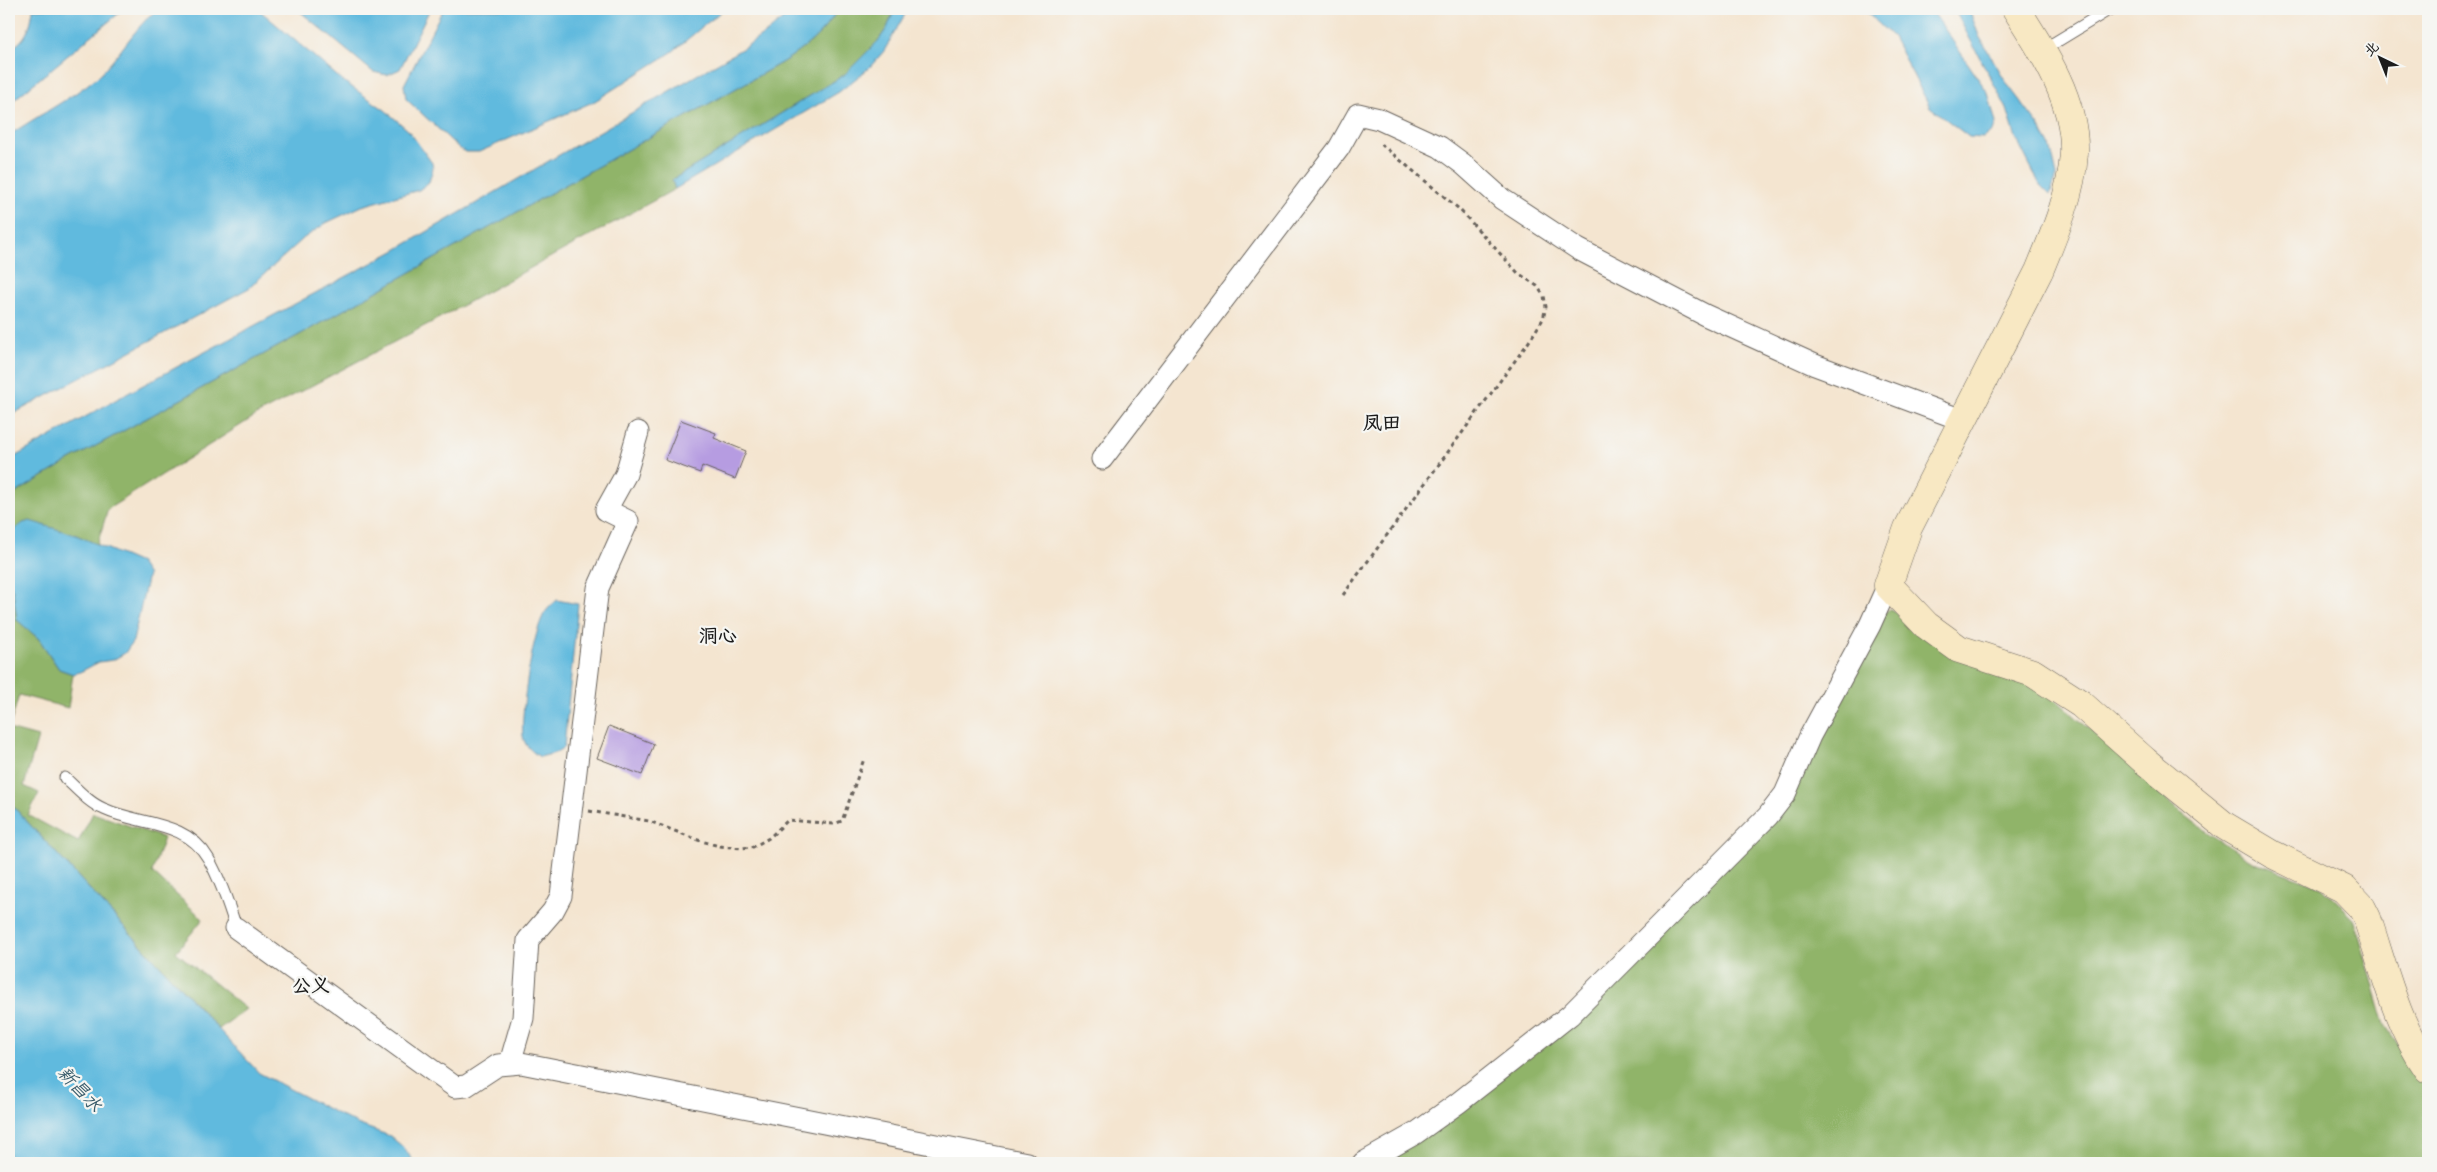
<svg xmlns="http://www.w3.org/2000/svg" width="2437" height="1172" font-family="'Playpen Sans','LXGW WenKai TC',sans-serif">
<rect width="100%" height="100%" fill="#f6f6f2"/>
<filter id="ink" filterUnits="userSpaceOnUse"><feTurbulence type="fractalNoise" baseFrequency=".02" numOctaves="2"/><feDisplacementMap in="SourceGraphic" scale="10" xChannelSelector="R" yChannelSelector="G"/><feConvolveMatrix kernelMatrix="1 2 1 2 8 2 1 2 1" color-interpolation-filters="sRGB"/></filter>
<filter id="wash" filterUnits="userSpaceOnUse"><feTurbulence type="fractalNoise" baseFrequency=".0096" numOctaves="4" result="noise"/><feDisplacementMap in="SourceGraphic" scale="20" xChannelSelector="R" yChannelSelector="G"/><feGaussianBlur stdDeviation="1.12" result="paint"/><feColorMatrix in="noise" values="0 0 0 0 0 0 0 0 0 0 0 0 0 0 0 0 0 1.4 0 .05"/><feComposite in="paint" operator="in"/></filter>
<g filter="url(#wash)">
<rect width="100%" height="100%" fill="#f4e5d0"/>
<g fill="#90b469" stroke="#566842">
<path d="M838,9H895L887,28L878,41L844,75L672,180L675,189L432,322L260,413L108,509L97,545L76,535L11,531L9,534V497L70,460L310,329L781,63C803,50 825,32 838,9Z"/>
<polygon points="9,580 13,591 17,620 39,639 59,669 73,674 68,708 19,695 9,729 38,737 24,786 39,793 28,815 78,842 93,813 164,838 152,872 203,919 176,952 246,1009 219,1029 9,802"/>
<polygon points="1890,610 2047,692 2149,781 2169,803 2215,838 2254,862 2322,887 2354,918 2385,1025 2428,1089 2428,1163 1372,1163 1489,1088 1788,801 1883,613"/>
</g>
<g fill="#61bade" stroke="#3e6b7d">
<path d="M33,9H124L9,104V49C26,42 31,26 33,9Z"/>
<path d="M158,9H258L343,81L385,110L409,131L432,163L433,169L429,182L419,190L362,206L326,223L304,238L249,288L9,416V135C36,117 72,98 96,78C120,57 133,28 158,9Z"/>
<polygon points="297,9 430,9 400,69 387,75 373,72"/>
<polygon points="443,9 724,9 672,52 595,101 479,152 465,152 459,148 406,99 404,85"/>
<path d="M794,9H838C825,32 803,50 781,63L310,329L70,460L9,497V460L117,399L394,251L745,47L770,30Z"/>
<polygon points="895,9 908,9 884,51 869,68 839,92 675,189 672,180 844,75 878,41 887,28"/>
<polygon points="1863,9 1931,9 1988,93 1996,123 1993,130 1983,138 1969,137 1930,107 1893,37"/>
<polygon points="1954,9 1969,9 1979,36 2008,85 2039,126 2050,145 2057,176 2050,195 2040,185 2016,138 2007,109"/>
<polygon points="30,521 76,535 140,563 148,575 133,641 125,653 113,660 99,662 80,672 73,674 59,669 39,639 17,620 13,591 9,580 9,534 23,523"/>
<path d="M557,600L578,604L564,747L555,753L540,757C532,752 524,745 523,736C520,715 533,627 546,611C549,607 554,603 557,600Z"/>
<polygon points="9,802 259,1073 357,1124 390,1136 403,1147 415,1163 9,1163"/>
</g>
<g id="blocks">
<g fill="#b69ce1">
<polygon points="681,420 716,433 714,438 746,451 735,479 702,466 700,473 665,460"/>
<polygon points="609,726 654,744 642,775 597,758"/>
</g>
</g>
</g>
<g filter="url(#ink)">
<use href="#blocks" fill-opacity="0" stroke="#68625b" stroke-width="1"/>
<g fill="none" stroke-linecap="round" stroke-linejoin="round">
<defs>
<g id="lane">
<polyline points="2041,51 2110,9"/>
<path d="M65,778C77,789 89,803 104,809C138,825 186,820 208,858C220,879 229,905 236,928"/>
</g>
<g id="street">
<polyline points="1102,459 1339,148 1358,114 1379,119 1440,147 1463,164 1502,199 1578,249 1705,315 1815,365 1962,420"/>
<polyline points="236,928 455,1087 466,1086 498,1065 521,1063 1027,1163"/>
<polyline points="510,1063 523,1018 528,940 553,911 561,896 598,588 628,521 606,510 626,474 638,432"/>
<polyline points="1363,1163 1416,1133 1458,1103 1570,1015 1768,816 1785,794 1810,736 1870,625 1888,585"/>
</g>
<path id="secondary" d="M2016,9C2043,51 2076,101 2074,153C2072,193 2054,235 2039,271L1908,528L1888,585L1926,625L1959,649L2033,673L2081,704L2145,761L2225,826L2272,854L2344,889L2362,908L2367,918C2384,969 2397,1025 2428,1069"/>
</defs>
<use href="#lane" stroke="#68625b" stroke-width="13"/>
<use href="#street" stroke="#68625b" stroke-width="23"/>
<use href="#secondary" stroke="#68625b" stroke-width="29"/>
<g stroke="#68625b" stroke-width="3" stroke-dasharray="4 4" stroke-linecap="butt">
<polyline points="1343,595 1528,343 1543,319 1546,307 1544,296 1537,286 1518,273 1459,209 1382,145 1384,143"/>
<polyline points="589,811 649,821 698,840 719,846 742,848 753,847 769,838 788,820 834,824 842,821 864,759"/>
</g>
<use href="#lane" stroke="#fff" stroke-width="11"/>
<use href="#street" stroke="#fff" stroke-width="21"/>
<use href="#secondary" stroke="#f8e8c3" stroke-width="28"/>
</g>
</g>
<g text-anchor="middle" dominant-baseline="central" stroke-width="4.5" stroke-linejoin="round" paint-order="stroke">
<g font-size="18" font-style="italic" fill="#385b6a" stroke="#f6f6f2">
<text transform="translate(81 1088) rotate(47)">新昌水</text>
</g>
<g font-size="19" font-weight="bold" fill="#1c1c1c" stroke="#f6f6f2">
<text x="1382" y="421">凤田</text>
<text x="718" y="634">洞心</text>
<text x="311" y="984">公义</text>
</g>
</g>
<rect width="2437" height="1172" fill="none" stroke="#f6f6f2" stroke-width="30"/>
<g transform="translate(2380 58) rotate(317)" stroke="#f6f6f2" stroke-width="4" paint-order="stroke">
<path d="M0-4L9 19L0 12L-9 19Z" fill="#1c1c1c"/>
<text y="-8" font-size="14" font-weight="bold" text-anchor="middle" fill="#1c1c1c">北</text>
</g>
</svg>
